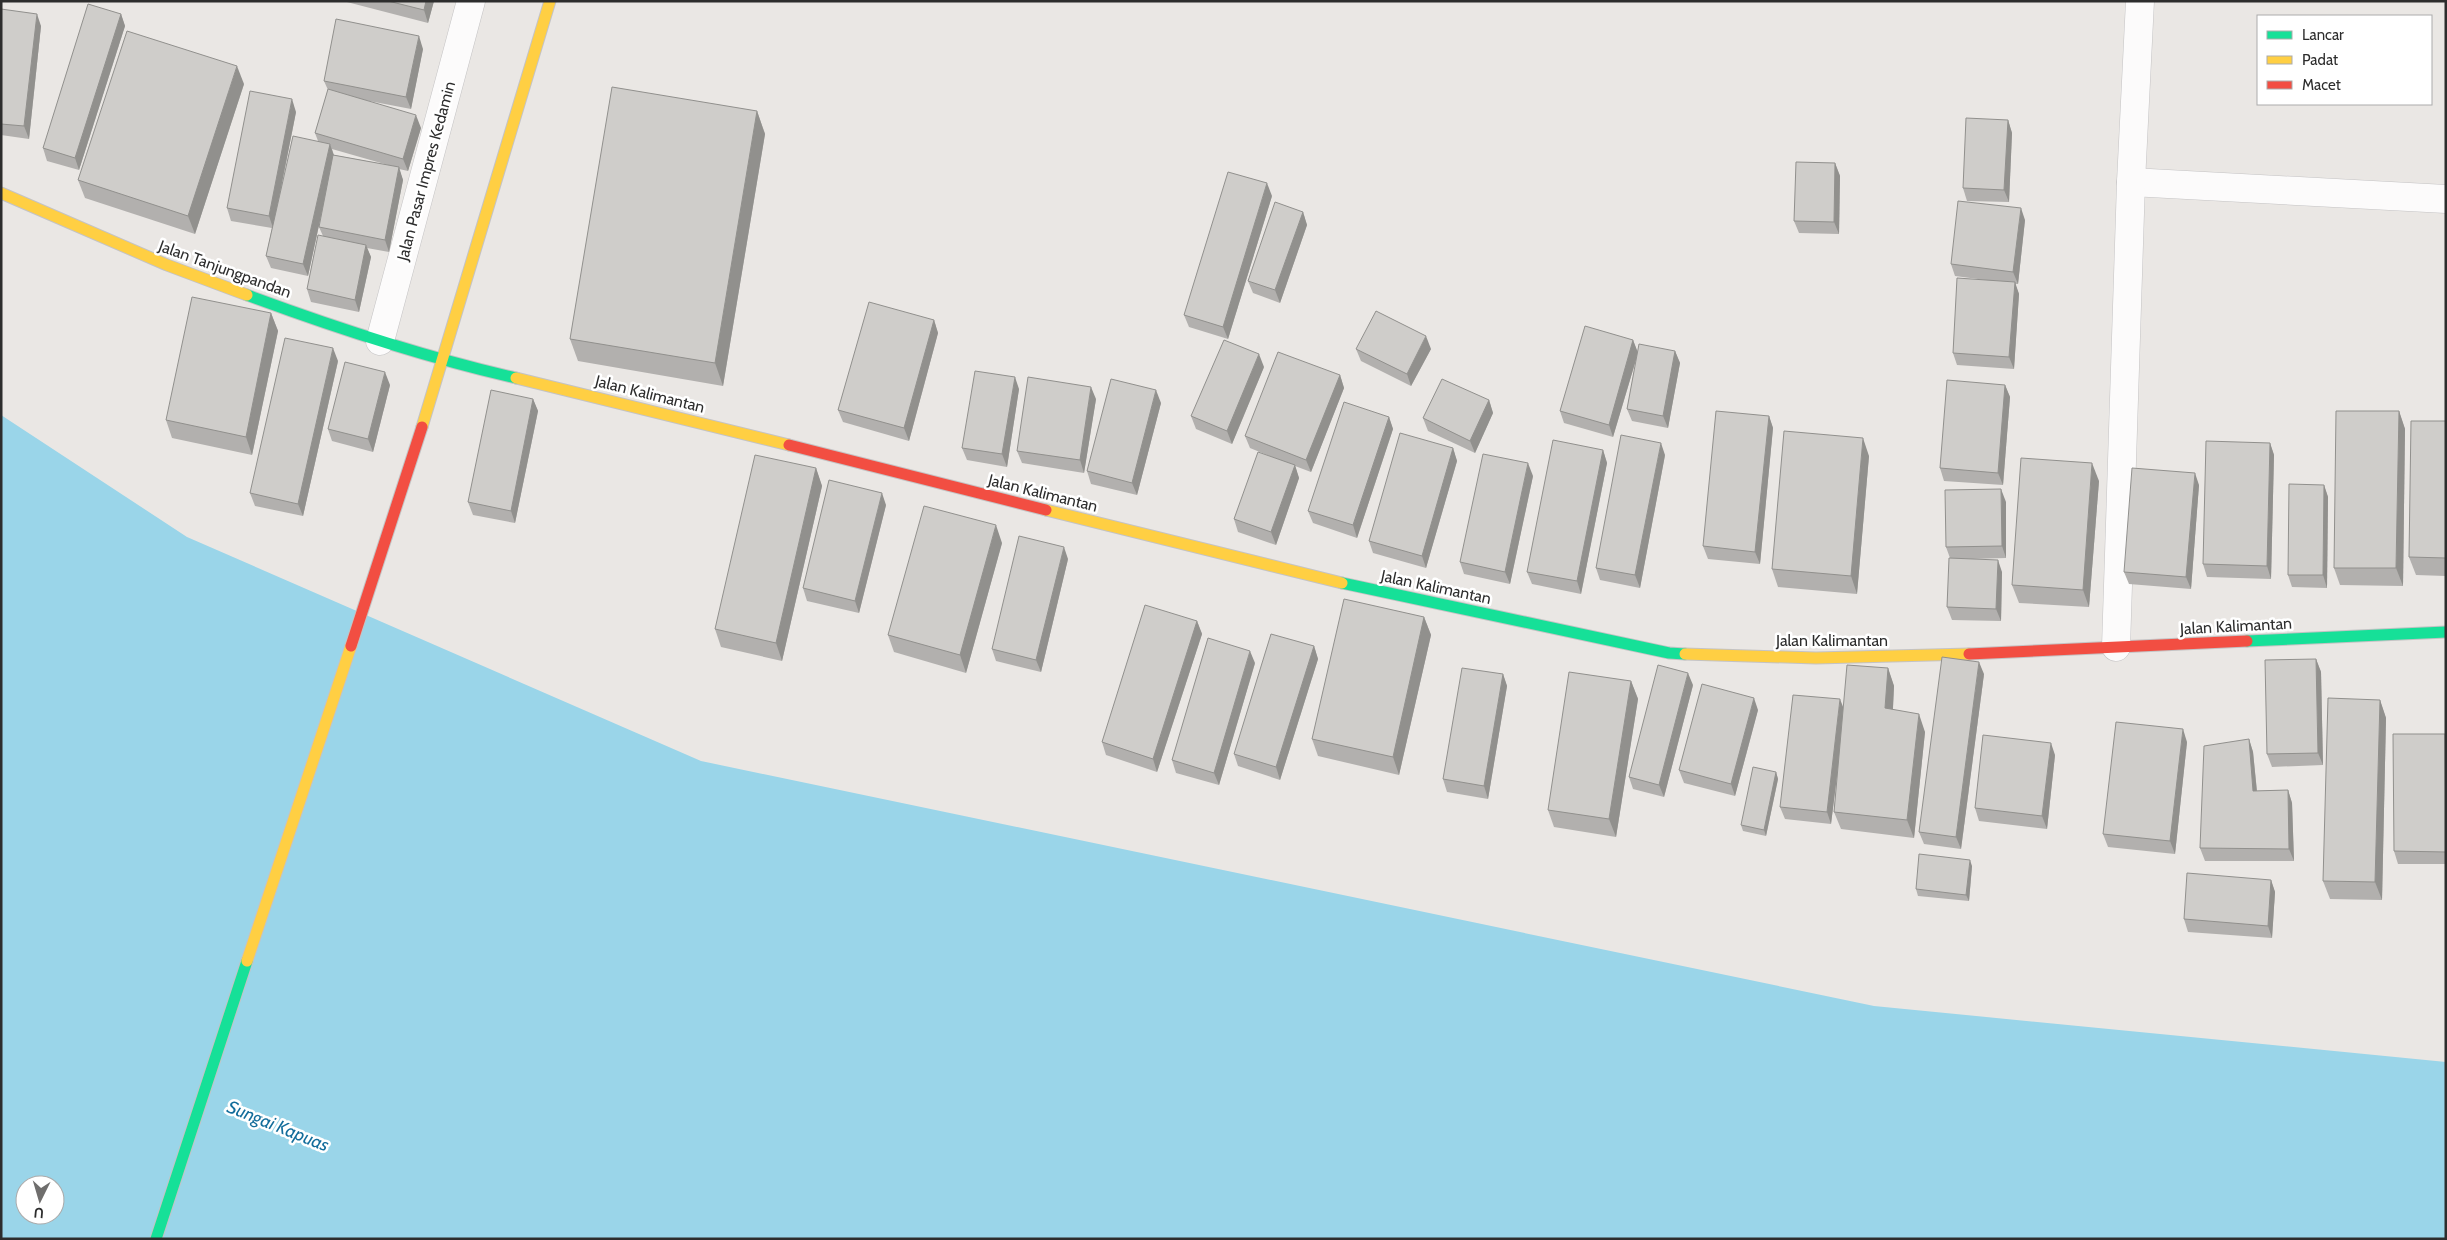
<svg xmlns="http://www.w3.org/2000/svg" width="2447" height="1240" font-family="Cabin,sans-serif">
<rect width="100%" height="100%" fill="#eae7e4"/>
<path fill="#9ad5e9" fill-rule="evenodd" d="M1,415L187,537L701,761L1874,1006L2446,1062V1239H1ZM25,1185H55V1215H25Z"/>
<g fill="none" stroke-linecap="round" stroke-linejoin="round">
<defs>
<g id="street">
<polyline points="2131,182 2446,199"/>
<polyline points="380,341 471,1"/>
<polyline points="2116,647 2131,182 2140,1"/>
</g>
<g id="fast">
<path d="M247,295C336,328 424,357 516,378"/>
<polyline points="1342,583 1669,653 1685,654"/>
<polyline points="2247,641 2446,632"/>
<polyline points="156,1239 247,961"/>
</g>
<g id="slow">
<polyline points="1,193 167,265 247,295"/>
<polyline points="516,378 789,445"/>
<polyline points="422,427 550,1"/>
<polyline points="1046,510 1342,583"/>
<polyline points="1685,654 1816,658 1969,654"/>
<polyline points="247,961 351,646"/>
</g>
<g id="jam">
<polyline points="789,445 1046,510"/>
<polyline points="351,646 422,427"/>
<polyline points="1969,654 2247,641"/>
</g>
</defs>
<use href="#street" stroke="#c4c3c4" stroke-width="29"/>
<use href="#fast" stroke="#c4c3c4" stroke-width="13"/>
<use href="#slow" stroke="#c4c3c4" stroke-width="13"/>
<use href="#jam" stroke="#c4c3c4" stroke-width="13"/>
<use href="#street" stroke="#fcfbfb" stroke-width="28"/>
<use href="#fast" stroke="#16e098" stroke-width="11"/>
<use href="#slow" stroke="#ffcf43" stroke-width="11"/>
<use href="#jam" stroke="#f24e42" stroke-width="11"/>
</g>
<g fill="#b2b0ae" fill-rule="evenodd">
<polygon points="343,1 434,1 428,23"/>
<polygon points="1,9 41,26 29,139 1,135"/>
<polygon points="121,14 125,26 79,170 47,161 43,148"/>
<path d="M423,49L411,109L364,100L421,128L408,171L399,169L403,180L389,252L367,248L371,257L359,312L311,302L307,289L323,236L319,227L321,216L308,276L271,268L266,256L272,228L231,221L227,208L296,112L282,183L318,141L315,133L328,90L324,81ZM332,149L388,165L334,155Z"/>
<polygon points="244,84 195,234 85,198 78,180"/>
<polygon points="757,111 765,134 723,386 578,361 570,339"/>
<polygon points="2008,120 2012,133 2009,202 1967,201 1963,188"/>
<polygon points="1835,163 1840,176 1839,234 1799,233 1794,221"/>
<polygon points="1272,196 1228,339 1189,327 1184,315"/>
<polygon points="1303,212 1307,225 1280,303 1253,293 1248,281"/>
<polygon points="2025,220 2018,284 2015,284 2019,294 2014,369 1957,365 1953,353 1978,279 1955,276 1951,264"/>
<polygon points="271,313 278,331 252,455 172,438 166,420"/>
<polygon points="934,320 938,333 909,441 843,422 838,410"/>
<polygon points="1633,340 1638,353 1675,351 1680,363 1668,428 1632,421 1627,409 1638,353 1613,437 1564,423 1560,411"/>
<polygon points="1356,349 1431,349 1411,386 1361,361"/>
<polygon points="338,361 303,516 255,506 250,493"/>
<polygon points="1264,367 1232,444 1196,429 1191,416"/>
<polygon points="1340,375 1344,388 1311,472 1295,466 1299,478 1276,545 1238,532 1234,519 1279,460 1250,448 1245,436"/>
<polygon points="390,385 373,452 332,441 328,429"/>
<polygon points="2005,385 2010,397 2003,485 1944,481 1940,468"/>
<polygon points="1019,389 1007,467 967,460 962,448"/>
<polygon points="533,399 538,411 515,523 473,515 468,502"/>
<polygon points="1096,399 1084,473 1022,463 1017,451"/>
<polygon points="1489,400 1493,413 1475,453 1428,431 1423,418"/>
<polygon points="1161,403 1137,495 1091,484 1087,471"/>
<polygon points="2399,411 2405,429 2403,586 2340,585 2334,568"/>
<polygon points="1769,416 1773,428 1760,564 1708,559 1703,546"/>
<polygon points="1389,417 1393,429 1357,538 1313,523 1308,511"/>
<polygon points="2446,421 2446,576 2416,575 2409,557"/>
<polygon points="2270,443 2274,455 2271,579 2207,577 2203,564"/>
<polygon points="1453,448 1457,461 1426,568 1373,553 1369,541"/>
<polygon points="1603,450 1607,463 1581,594 1532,584 1527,572"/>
<polygon points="1665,455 1640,588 1600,580 1596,568"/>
<polygon points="1869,456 1857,594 1778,587 1772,569"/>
<polygon points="816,468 822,486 782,661 721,647 715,629"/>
<polygon points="1533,476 1510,584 1464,574 1460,562"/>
<polygon points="2099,481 2089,607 2019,603 2012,585"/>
<polygon points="2199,485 2191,589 2129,584 2124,572"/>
<polygon points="2324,485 2328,497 2327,588 2292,587 2288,575"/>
<polygon points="2006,502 2006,558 1971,559 2002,572 2001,621 1952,620 1947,607 1950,558 1946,547"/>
<polygon points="886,505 859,613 807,601 803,588"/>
<polygon points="1002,543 966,673 894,652 888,635"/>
<polygon points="1068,559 1041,672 996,661 992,649"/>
<polygon points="1424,617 1431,635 1399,775 1318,756 1312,739"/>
<polygon points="1197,621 1202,634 1157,772 1106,755 1102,742"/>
<polygon points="1314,646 1318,659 1280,780 1238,766 1234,754"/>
<polygon points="2316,659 2321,672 2323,765 2272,767 2267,754"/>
<polygon points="1255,663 1219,785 1176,773 1172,760"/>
<polygon points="1888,668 1894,686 1893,709 1925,732 1914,838 1841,829 1834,812 1838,766 1831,824 1785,819 1780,807 1843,708"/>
<polygon points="1503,674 1507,686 1488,799 1447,792 1443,779"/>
<polygon points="1984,674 1961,849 1924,844 1919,832"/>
<polygon points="1631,681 1638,699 1616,837 1554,827 1548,810"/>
<polygon points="1693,685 1664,797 1633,789 1629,777"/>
<polygon points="2380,700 2386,718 2382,900 2330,899 2323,881"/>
<polygon points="1758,710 1735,796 1684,783 1679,770"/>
<polygon points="2445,734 2446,864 2398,864 2394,851"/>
<polygon points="2249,739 2253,752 2257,791 2288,790 2292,803 2294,861 2205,861 2200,848"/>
<polygon points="2187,742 2175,854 2108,847 2103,834"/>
<polygon points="2055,755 2047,829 1979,821 1975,808"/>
<polygon points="1776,772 1778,779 1766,836 1743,831 1741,825"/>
<polygon points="1972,866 1969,901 1918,896 1916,889"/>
<polygon points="2271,880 2275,892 2272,938 2188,932 2184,919"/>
</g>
<g fill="#91908d">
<polygon points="426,1 434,1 428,23 424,10"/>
<polygon points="37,14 41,26 29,139 24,126"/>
<polygon points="121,14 125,26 79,170 75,158"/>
<polygon points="419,36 423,49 411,109 406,97"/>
<polygon points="237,66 244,84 195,234 188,216"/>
<polygon points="292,99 296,112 273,228 269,216"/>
<polygon points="757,111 765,134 723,386 715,363"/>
<polygon points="416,115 421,128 408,171 403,159"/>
<polygon points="2008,120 2012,133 2009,202 2004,190"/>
<polygon points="330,144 334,156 308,276 303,264"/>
<polygon points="1835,163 1840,176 1839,234 1834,222"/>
<polygon points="399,167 403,180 389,252 385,240"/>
<polygon points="1267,183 1272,196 1228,339 1223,327"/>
<polygon points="2021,208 2025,220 2018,284 2013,272"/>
<polygon points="1303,212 1307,225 1280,303 1275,290"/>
<polygon points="366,245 371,257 359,312 355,300"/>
<polygon points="2015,282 2019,294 2014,369 2009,357"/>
<polygon points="271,313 278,331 252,455 246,437"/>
<polygon points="934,320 938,333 909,441 904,428"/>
<polygon points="1426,336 1431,349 1411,386 1407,374"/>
<polygon points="1633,340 1638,353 1613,437 1609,425"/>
<polygon points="333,348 338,361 303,516 298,504"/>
<polygon points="1675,351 1680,363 1668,428 1663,416"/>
<polygon points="1259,354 1264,367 1232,444 1227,431"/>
<polygon points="385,372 390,385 373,452 368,439"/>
<polygon points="1340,375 1344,388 1311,472 1306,460"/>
<polygon points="1015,377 1019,389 1007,467 1002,454"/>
<polygon points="2005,385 2010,397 2003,485 1998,473"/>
<polygon points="1091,387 1096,399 1084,473 1080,460"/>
<polygon points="1156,390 1161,403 1137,495 1132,483"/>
<polygon points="533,399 538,411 515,523 511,511"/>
<polygon points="1489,400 1493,413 1475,453 1470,441"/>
<polygon points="2399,411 2405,429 2403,586 2396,568"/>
<polygon points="1769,416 1773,428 1760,564 1755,552"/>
<polygon points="1389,417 1393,429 1357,538 1353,525"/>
<polygon points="1863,438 1869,456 1857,594 1851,576"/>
<polygon points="1661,443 1665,455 1640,588 1635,575"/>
<polygon points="2270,443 2274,455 2271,579 2267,566"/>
<polygon points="1453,448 1457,461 1426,568 1422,556"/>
<polygon points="1603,450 1607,463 1581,594 1577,581"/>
<polygon points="1528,463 1533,476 1510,584 1505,572"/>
<polygon points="2092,463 2099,481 2089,607 2083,590"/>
<polygon points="1295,465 1299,478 1276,545 1271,532"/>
<polygon points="816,468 822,486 782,661 776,643"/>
<polygon points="2195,473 2199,485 2191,589 2186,577"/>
<polygon points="2324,485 2328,497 2327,588 2323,575"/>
<polygon points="2001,489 2006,502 2006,558 2002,546"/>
<polygon points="882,493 886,505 859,613 855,601"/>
<polygon points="996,525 1002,543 966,673 960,655"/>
<polygon points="1064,547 1068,559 1041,672 1036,660"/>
<polygon points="1998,560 2002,572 2001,621 1996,609"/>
<polygon points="1424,617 1431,635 1399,775 1393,757"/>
<polygon points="1197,621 1202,634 1157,772 1153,759"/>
<polygon points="1314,646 1318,659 1280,780 1276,767"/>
<polygon points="1250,651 1255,663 1219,785 1214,773"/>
<polygon points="2316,659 2321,672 2323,765 2318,753"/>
<polygon points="1979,662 1984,674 1961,849 1956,837"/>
<polygon points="1888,668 1894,686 1892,726 1885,708"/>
<polygon points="1688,673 1693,685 1664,797 1659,785"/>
<polygon points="1503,674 1507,686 1488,799 1484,786"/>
<polygon points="1631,681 1638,699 1616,837 1609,819"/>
<polygon points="1754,698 1758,710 1735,796 1731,784"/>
<polygon points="1840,699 1845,712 1831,824 1827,812"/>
<polygon points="2380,700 2386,718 2382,900 2375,882"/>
<polygon points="1919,714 1925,732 1914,838 1907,820"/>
<polygon points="2183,729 2187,742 2175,854 2170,841"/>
<polygon points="2249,739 2253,752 2258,803 2253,791"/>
<polygon points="2051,743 2055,755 2047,829 2042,816"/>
<polygon points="1776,772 1778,779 1766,836 1764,830"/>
<polygon points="2288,790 2292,803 2294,861 2289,849"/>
<polygon points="1970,860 1972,866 1969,901 1966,895"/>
<polygon points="2271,880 2275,892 2272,938 2268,926"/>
</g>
<g fill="#cfcdca" stroke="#91908d">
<polygon points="388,1 426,1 424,10"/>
<polygon points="88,4 121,14 75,158 43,148"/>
<polygon points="1,9 37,14 24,126 1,124"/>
<polygon points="336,19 419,36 406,97 324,81"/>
<polygon points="127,31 237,66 188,216 78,180"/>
<polygon points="612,87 757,111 715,363 570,339"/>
<polygon points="328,89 416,115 403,159 315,133"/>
<polygon points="250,91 292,99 269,216 227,208"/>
<polygon points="1966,118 2008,120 2004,190 1963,188"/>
<polygon points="293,136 330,144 303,264 266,256"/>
<polygon points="333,155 399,167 385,240 319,227"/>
<polygon points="1796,162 1835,163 1834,222 1794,221"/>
<polygon points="1228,172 1267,183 1223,327 1184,315"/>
<polygon points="1958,201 2021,208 2013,272 1951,264"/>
<polygon points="1275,202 1303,212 1275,290 1248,281"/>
<polygon points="318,235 366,245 355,300 307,289"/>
<polygon points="1957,278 2015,282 2009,357 1953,353"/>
<polygon points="192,297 271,313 246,437 166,420"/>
<polygon points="869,302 934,320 904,428 838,410"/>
<polygon points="1376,311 1426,336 1407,374 1356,349"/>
<polygon points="1585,326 1633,340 1609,425 1560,411"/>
<polygon points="285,338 333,348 298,504 250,493"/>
<polygon points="1224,340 1259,354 1227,431 1191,416"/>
<polygon points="1639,344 1675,351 1663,416 1627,409"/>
<polygon points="1278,352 1340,375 1306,460 1245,436"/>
<polygon points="345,362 385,372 368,439 328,429"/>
<polygon points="975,371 1015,377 1002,454 962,448"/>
<polygon points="1028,377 1091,387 1080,460 1017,451"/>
<polygon points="1111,379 1156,390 1132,483 1087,471"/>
<polygon points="1442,379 1489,400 1470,441 1423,418"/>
<polygon points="1947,380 2005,385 1998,473 1940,468"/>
<polygon points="491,390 533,399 511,511 468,502"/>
<polygon points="1344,402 1389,417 1353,525 1308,511"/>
<polygon points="1716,411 1769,416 1755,552 1703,546"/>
<polygon points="2336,411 2399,411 2396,568 2334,568"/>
<polygon points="2411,421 2446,421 2446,558 2409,557"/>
<polygon points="1784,431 1863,438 1851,576 1772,569"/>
<polygon points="1400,433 1453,448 1422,556 1369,541"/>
<polygon points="1621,435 1661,443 1635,575 1596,568"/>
<polygon points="1553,440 1603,450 1577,581 1527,572"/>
<polygon points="2206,441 2270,443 2267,566 2203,564"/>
<polygon points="1258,452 1295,465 1271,532 1234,519"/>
<polygon points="1483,454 1528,463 1505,572 1460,562"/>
<polygon points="755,455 816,468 776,643 715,629"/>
<polygon points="2021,458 2092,463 2083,590 2012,585"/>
<polygon points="2132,468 2195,473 2186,577 2124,572"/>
<polygon points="829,480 882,493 855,601 803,588"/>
<polygon points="2289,484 2324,485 2323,575 2288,575"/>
<polygon points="2001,489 2002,546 1946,547 1945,490"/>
<polygon points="924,506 996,525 960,655 888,635"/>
<polygon points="1019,536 1064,547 1036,660 992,649"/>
<polygon points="1949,558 1998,560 1996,609 1947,607"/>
<polygon points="1344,599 1424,617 1393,757 1312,739"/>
<polygon points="1145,605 1197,621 1153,759 1102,742"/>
<polygon points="1271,634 1314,646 1276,767 1234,754"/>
<polygon points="1208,638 1250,651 1214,773 1172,760"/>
<polygon points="1942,657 1979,662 1956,837 1919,832"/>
<polygon points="2316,659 2318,753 2267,754 2265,660"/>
<polygon points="1658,665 1688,673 1659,785 1629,777"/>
<polygon points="1847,665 1888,668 1885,708 1919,714 1907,820 1834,812"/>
<polygon points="1462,668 1503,674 1484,786 1443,779"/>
<polygon points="1569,672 1631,681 1609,819 1548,810"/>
<polygon points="1702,684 1754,698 1731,784 1679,770"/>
<polygon points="1793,695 1840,699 1827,812 1780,807"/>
<polygon points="2328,698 2380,700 2375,882 2323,881"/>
<polygon points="2116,722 2183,729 2170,841 2103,834"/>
<polygon points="2393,734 2445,734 2446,852 2394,851"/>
<polygon points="1983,735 2051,743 2042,816 1975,808"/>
<polygon points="2249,739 2253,791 2288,790 2289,849 2200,848 2204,746"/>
<polygon points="1753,767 1776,772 1764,830 1741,825"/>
<polygon points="1919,854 1970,860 1966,895 1916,889"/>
<polygon points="2187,873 2271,880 2268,926 2184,919"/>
</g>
<g text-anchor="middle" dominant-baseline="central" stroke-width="5" stroke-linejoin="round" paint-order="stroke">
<g font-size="16" fill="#2d2d2d" stroke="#fff">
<text transform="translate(426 171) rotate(-75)">Jalan Pasar Impres Kedamin</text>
<text transform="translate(225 269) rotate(20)">Jalan Tanjungpandan</text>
<text transform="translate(650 394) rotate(14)">Jalan Kalimantan</text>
<text transform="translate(1043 493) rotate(14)">Jalan Kalimantan</text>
<text transform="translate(1436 587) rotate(12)">Jalan Kalimantan</text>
<text transform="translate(2236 626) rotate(-3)">Jalan Kalimantan</text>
<text x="1832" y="640">Jalan Kalimantan</text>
</g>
<g font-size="18" font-style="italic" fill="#136d9b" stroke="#fff">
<text transform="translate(278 1126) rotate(22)">Sungai Kapuas</text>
</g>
</g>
<rect width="2447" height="1240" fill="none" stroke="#2d2d2d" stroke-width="5"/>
<rect x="2257" y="15" width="175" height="90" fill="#ffffff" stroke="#ababab"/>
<rect x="2267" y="31" width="25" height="8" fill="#16e098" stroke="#ababab"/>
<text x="2302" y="40" font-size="15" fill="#2d2d2d">Lancar</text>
<rect x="2267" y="56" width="25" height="8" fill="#ffcf43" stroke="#ababab"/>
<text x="2302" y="65" font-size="15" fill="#2d2d2d">Padat</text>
<rect x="2267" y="81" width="25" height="8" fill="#f24e42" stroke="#ababab"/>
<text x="2302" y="90" font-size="15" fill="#2d2d2d">Macet</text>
<g transform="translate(40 1200) rotate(185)"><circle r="24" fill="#ffffff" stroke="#ababab"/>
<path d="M0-4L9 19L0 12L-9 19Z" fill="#6f6e6d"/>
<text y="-8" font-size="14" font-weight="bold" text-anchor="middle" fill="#2d2d2d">U</text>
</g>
</svg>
